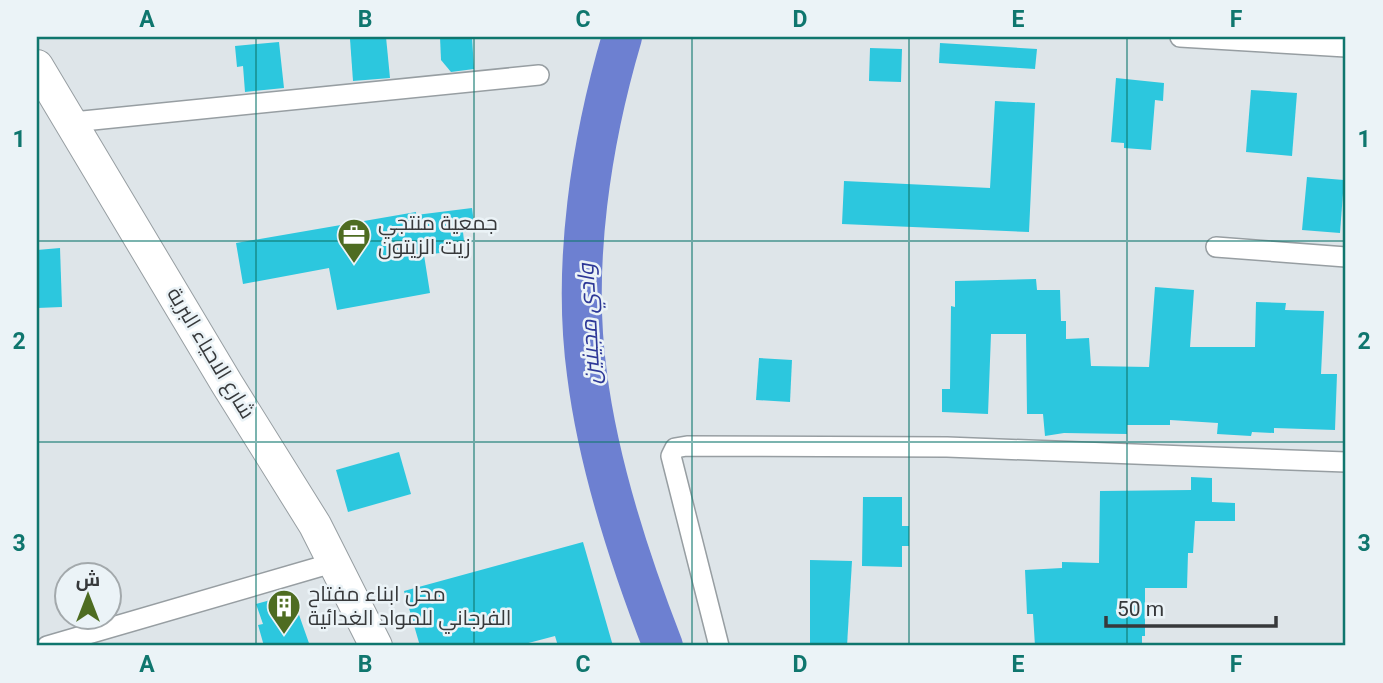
<svg xmlns="http://www.w3.org/2000/svg" width="1383" height="683" font-family="Roboto,Cairo,sans-serif">
<rect width="100%" height="100%" fill="#dee5e9"/>
<g fill="none" stroke-linecap="round" stroke-linejoin="round">
<path stroke="#6d80d1" stroke-width="40" d="M622,37C591,142 572,265 587,374C598,462 631,564 663,646"/>
</g>
<g fill="#2cc7de">
<polygon points="386,37 390,78 353,81 350,39"/>
<polygon points="440,37 472,37 474,69 451,72 441,60"/>
<polygon points="279,42 284,88 245,92 243,66 237,67 235,46"/>
<polygon points="940,43 1037,49 1035,69 939,63"/>
<polygon points="870,48 902,49 901,82 869,81"/>
<polygon points="1116,78 1164,83 1163,101 1155,100 1151,150 1124,148 1124,143 1111,142"/>
<polygon points="1251,90 1297,93 1292,156 1246,152"/>
<polygon points="995,101 1035,103 1029,232 842,224 844,181 990,188"/>
<polygon points="1307,177 1344,180 1340,233 1302,230"/>
<polygon points="472,208 475,230 463,232 464,241 439,245 440,253 424,255 430,293 337,310 329,268 243,284 236,243 416,212 416,215"/>
<polygon points="60,248 62,307 37,308 37,250"/>
<polygon points="1036,279 1037,290 1060,290 1061,321 1066,321 1066,339 1089,338 1091,366 1149,367 1155,287 1194,290 1190,347 1255,347 1256,302 1286,303 1285,310 1324,311 1321,374 1337,374 1335,430 1274,428 1274,433 1252,432 1251,436 1217,434 1218,423 1170,420 1170,425 1127,425 1127,434 1064,433 1045,436 1043,414 1027,414 1026,334 991,334 988,414 942,412 942,389 950,389 951,306 955,307 955,281"/>
<polygon points="759,358 792,360 790,402 756,400"/>
<polygon points="399,452 411,494 348,512 336,470"/>
<polygon points="1191,477 1212,478 1212,502 1235,503 1235,521 1195,521 1193,553 1188,553 1187,588 1145,588 1145,636 1142,636 1142,646 1099,646 1099,643 1035,646 1033,614 1027,614 1025,570 1062,568 1062,562 1099,563 1100,491 1191,490"/>
<polygon points="863,497 902,497 902,526 909,526 909,546 902,546 902,567 862,566"/>
<polygon points="583,542 613,646 558,646 555,636 517,646 420,646 404,591"/>
<polygon points="810,560 852,561 847,646 810,646"/>
<polygon points="285,596 291,614 298,612 310,646 264,646 258,625 263,624 256,604"/>
</g>
<g fill="none" stroke-linecap="round" stroke-linejoin="round">
<defs>
<g id="street">
<polyline points="1180,37 1346,47"/>
<polyline points="73,122 539,75"/>
<polyline points="1216,247 1346,257"/>
<polyline points="47,646 336,562"/>
<polyline points="719,646 671,456 675,448 687,446 947,447 1346,462"/>
</g>
<polyline id="primary" points="37,66 227,384 315,525 376,646"/>
</defs>
<use href="#street" stroke="#979ea2" stroke-width="22"/>
<use href="#primary" stroke="#979ea2" stroke-width="34"/>
<use href="#street" stroke="#fff" stroke-width="19"/>
<use href="#primary" stroke="#fff" stroke-width="32"/>
</g>
<path fill="none" stroke="#0f766e" stroke-width="2" stroke-opacity="0.55" d="M256,37V646M474,37V646M692,37V646M909,37V646M1127,37V646M37,241H1346M37,442H1346"/>
<defs>
<symbol id="office-pin" viewBox="-11 -11 22 30"><path d="M0 17L-7.5 6A9.5 9.5 0 1 1 7.5 6Z" fill="#4e6c21" stroke="#ebf3f7"/><path d="M-6-3h4V-5.5h4V-3h4V5H-6ZM-1-4.5V-3h2v-1.5ZM-6 0V1H6V0Z" fill="#fff"/></symbol>
<symbol id="building-pin" viewBox="-11 -11 22 30"><path d="M0 17L-7.5 6A9.5 9.5 0 1 1 7.5 6Z" fill="#4e6c21" stroke="#ebf3f7"/><path d="M-4-6H4V6H1V3H-1V6H-4ZM-2.5-4.3h1.7v1.8h-1.7ZM.8-4.3h1.7v1.8H.8ZM-2.5-1h1.7V.8h-1.7ZM.8-1h1.7V.8H.8Z" fill="#fff"/></symbol>
</defs>
<g fill-rule="evenodd">
<use href="#office-pin" x="335" y="216" width="38" height="52"/>
<use href="#building-pin" x="265" y="587" width="38" height="52"/>
</g>
<g text-anchor="middle" dominant-baseline="central" stroke-width="5" stroke-linejoin="round" paint-order="stroke">
<g font-size="21" fill="#37393b" stroke="#ebf3f7" text-anchor="start">
<text x="378" y="223">جمعية منتجي<tspan x="378" dy="24">زيت الزيتون</tspan></text>
<text x="308" y="594">محل ابناء مفتاح<tspan x="308" dy="24">الفرجاني للمواد الغدائية</tspan></text>
</g>
<g font-size="21" fill="#37393b" stroke="#ebf3f7">
<text transform="translate(211 353) rotate(59)">شارع الاحياء البرية</text>
</g>
<g font-size="23" font-style="italic" fill="#2d3897" stroke="#ebf3f7">
<text transform="translate(589 324) rotate(-93)">وادي مجينين</text>
</g>
</g>
<rect width="1383" height="683" fill="none" stroke="#ebf3f7" stroke-width="77"/>
<g transform="translate(88 596)"><circle r="33" fill="#ebf3f7" stroke="#a3a9ac" stroke-width="2"/>
<path d="M0-5L12 26L0 18L-12 26Z" fill="#4e6c21"/>
<text y="-10" font-size="19" font-weight="bold" text-anchor="middle" fill="#37393b">ش</text>
</g>
<path d="M1106 616v10h170v-10" fill="none" stroke="#37393b" stroke-width="3.5"/>
<text x="1117" y="616" font-size="21" fill="#37393b" stroke="#ebf3f7" stroke-width="5" paint-order="stroke">50 m</text>
<rect x="38" y="38" width="1306" height="606" fill="none" stroke="#0f766e" stroke-width="2.5"/>
<g font-size="23" text-anchor="middle" font-weight="bold" fill="#0f766e">
<text x="147" y="27">A</text>
<text x="365" y="27">B</text>
<text x="583" y="27">C</text>
<text x="800" y="27">D</text>
<text x="1018" y="27">E</text>
<text x="1236" y="27">F</text>
<text x="19" y="147">1</text>
<text x="1364" y="147">1</text>
<text x="19" y="349">2</text>
<text x="1364" y="349">2</text>
<text x="19" y="551">3</text>
<text x="1364" y="551">3</text>
<text x="147" y="672">A</text>
<text x="365" y="672">B</text>
<text x="583" y="672">C</text>
<text x="800" y="672">D</text>
<text x="1018" y="672">E</text>
<text x="1236" y="672">F</text>
</g>
</svg>
